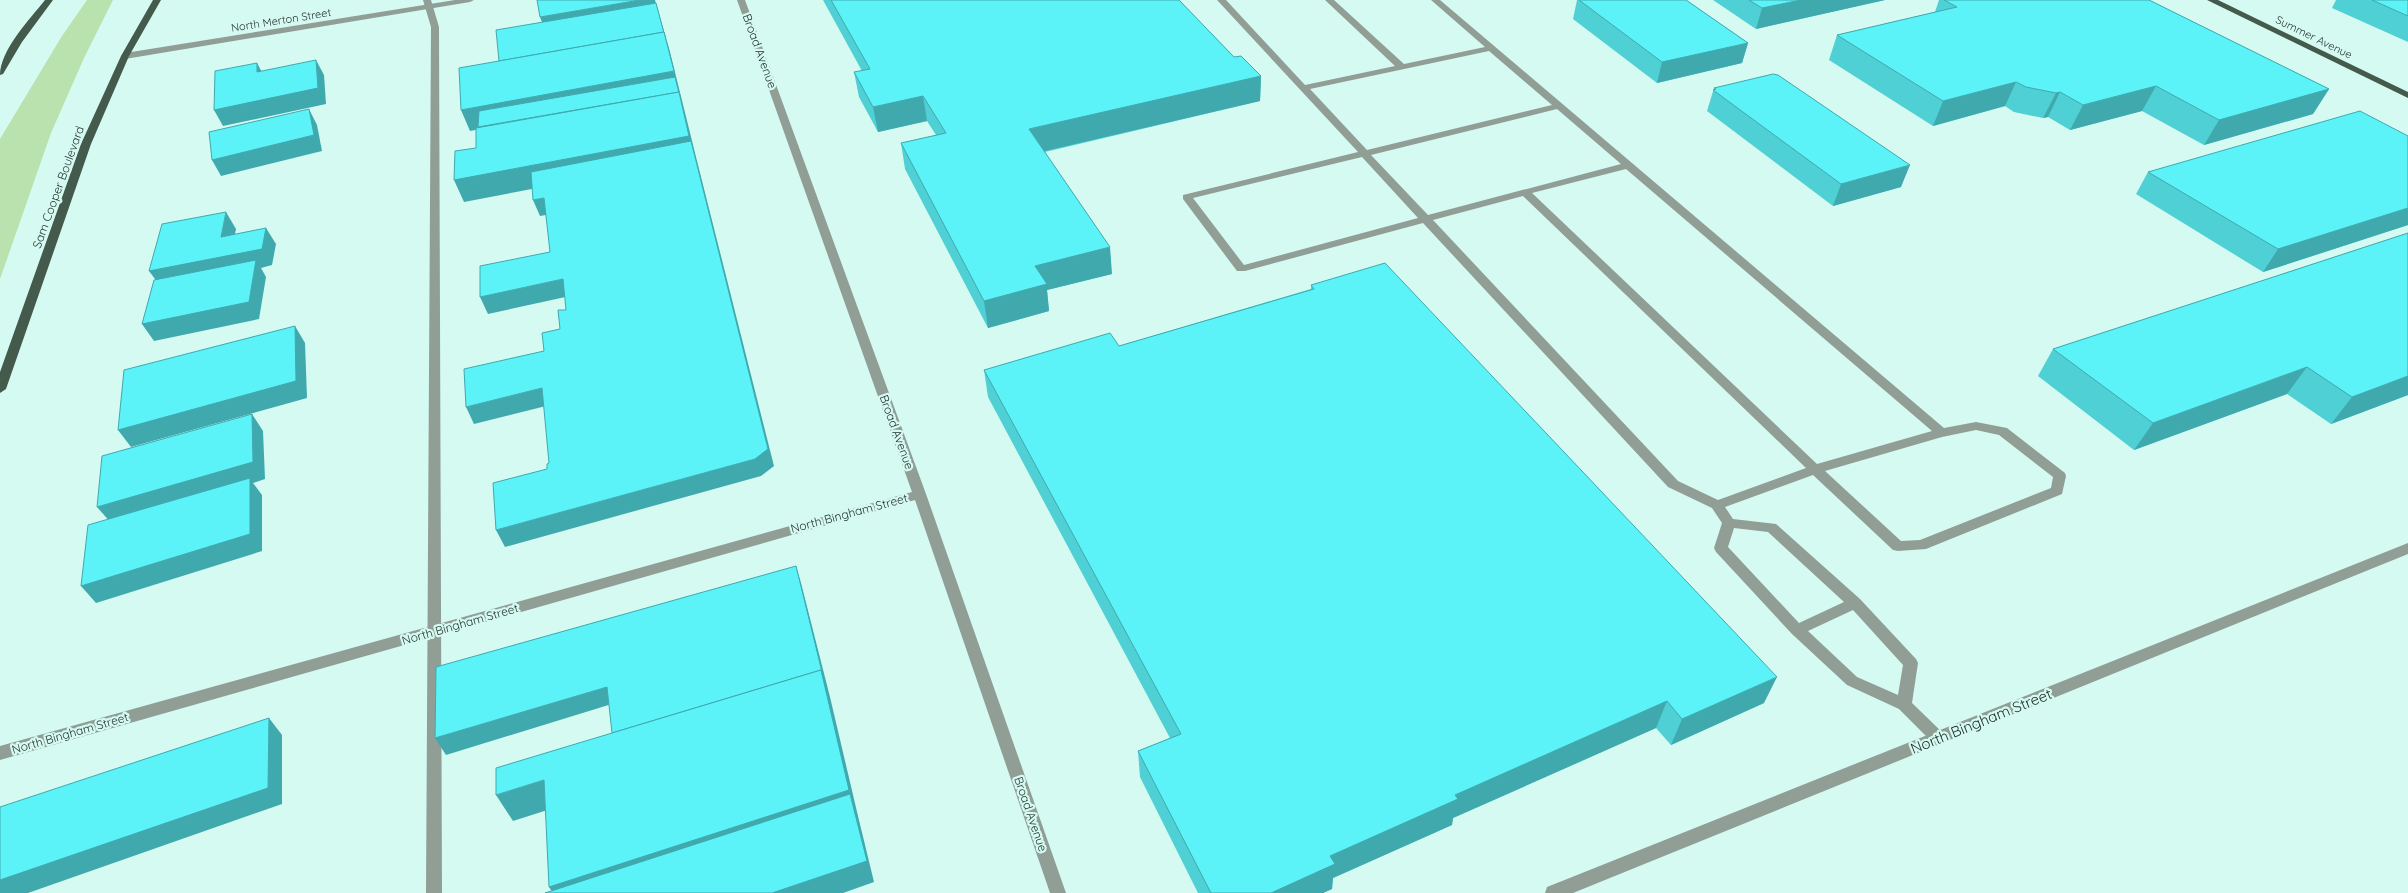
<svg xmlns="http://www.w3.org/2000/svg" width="2408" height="893" font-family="Quicksand,sans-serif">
<rect width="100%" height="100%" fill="#d5faf1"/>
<polygon fill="#b9e2ae" points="87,0 113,0 84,58 51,133 0,279 0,139 62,36"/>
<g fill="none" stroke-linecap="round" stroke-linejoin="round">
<g fill="#919e96" fill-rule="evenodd">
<polygon points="423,0 431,0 439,27 442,893 426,893 431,27"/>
<path d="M1217,0H1226L1305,85L1395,66L1325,0H1334L1404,64L1485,47L1431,0H1440L1944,428L1976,422L2007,428L2065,473L2066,476L2062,494L1926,549L1898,551L1893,550L1813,475L1725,507L1733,519L1776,524L1860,599L1916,659L1918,663L1912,703L1943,733L1946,738L1943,743L1938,745L1933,743L1899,709L1847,685L1792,634L1716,552L1714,548L1722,523L1712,508L1668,487L1423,223L1245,271H1237L1183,199V195L1358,152ZM1489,51L1552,105L1367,150L1310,89ZM1557,109L1621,164L1428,215L1371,155ZM1362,157L1418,218L1244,265L1193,198ZM1626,169L1932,431L1817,464L1532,193ZM1523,196L1806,468L1718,500L1678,481L1433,220ZM1976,430L1999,435L2053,477L2051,488L1920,540L1901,541L1825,471L1942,437ZM1734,528L1768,532L1844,602L1799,623L1728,547ZM1853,610L1903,665L1898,695L1857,677L1808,631Z"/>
</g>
<g fill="#919e96" fill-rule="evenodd">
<polygon points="455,0 474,0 470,2 125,59 121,56 125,53"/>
<polygon points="737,0 745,0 926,494 1066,893 1050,893 915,500 0,760 0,746 912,492"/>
<polygon points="2408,543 2408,554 1573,893 1545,893 1547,887"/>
</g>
<g fill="#445a4d" fill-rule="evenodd">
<path d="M45,0H53L22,42L3,74L0,75C0,50 30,19 45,0Z"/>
<polygon points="153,0 161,0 129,56 91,144 6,389 0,393 0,372 81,144 121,56"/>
<polygon points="2207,0 2218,0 2408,92 2408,98"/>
</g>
</g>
<g fill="#4ed0d5">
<polygon points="823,0 1179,0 1234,57 1261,76 1260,101 1045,152 1112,274 1047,290 1049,311 988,328 905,169 901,143 936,135 927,121 878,132 859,97 854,72 862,71"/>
<polygon points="1577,0 1686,0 1748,43 1742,63 1657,83 1573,19"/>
<polygon points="1713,0 1885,0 1756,29"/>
<polygon points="1939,0 2149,0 2329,89 2313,114 2204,145 2142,111 2070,130 2048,117 2043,118 2014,112 2005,106 1933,126 1829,60 1837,35 1935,12"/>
<polygon points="2336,0 2408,0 2408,42 2332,8"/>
<polygon points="1714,88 1901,187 1833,206 1707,111"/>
<polygon points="2408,136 2408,225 2263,272 2136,194 2148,172"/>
<polygon points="2408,233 2408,395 2331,424 2287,394 2134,450 2038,376 2053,349"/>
<polygon points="1311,285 1764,703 1671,745 1656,728 1453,818 1452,825 1333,878 1332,889 1323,893 1198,893 1140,777 1138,751 1170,738 988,397 984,370 1119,346 1311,289"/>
</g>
<g fill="#40a9ae">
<polygon points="640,0 655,0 670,52 696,157 774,466 761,476 505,547 496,530 755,459 695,158 464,202 454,180 679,92 470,131 461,110 548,38 540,17"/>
<polygon points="1801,0 1885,0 1756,29 1762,8"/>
<polygon points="1748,43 1742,63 1657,83 1662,62"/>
<polygon points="316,60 324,75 326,104 223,126 214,110"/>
<polygon points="257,63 265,78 257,72"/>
<polygon points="1261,76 1260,101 1032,154 1029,129"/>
<polygon points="2016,82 2005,106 1933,126 1943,101"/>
<polygon points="2156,86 2142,111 2070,130 2083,105"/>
<polygon points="2329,89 2313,114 2204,145 2219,120"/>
<polygon points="2060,92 2048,117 2043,118 2056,93"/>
<polygon points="923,96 927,121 878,132 873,107"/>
<polygon points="309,109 317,125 322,151 221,176 212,160"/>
<polygon points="1910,165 1901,187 1833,206 1841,184"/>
<polygon points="544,198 551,214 540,216 533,200"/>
<polygon points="2408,208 2408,225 2263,272 2278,249"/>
<polygon points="226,212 236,229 231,253 221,237"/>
<polygon points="266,228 276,244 272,265 261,268 266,277 259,319 154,341 142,324 161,287 149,271"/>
<polygon points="1110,247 1112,274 1047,290 1049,311 988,328 984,301 1035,266"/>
<polygon points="563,279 570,296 488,314 480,297"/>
<polygon points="295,326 305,343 307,398 131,447 118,430"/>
<polygon points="2307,367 2287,394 2134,450 2153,423"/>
<polygon points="2408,376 2408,395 2331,424 2352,397"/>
<polygon points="542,388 550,405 474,424 466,407"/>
<polygon points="252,414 263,431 265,479 253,483 262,495 262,551 96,603 81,586 112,524 97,507"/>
<polygon points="796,566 801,583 830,697 858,816 874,882 843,893 553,893 549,887"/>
<polygon points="1777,677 1764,703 1671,745 1682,719"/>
<polygon points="607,687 615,703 446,755 435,738"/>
<polygon points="1667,701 1656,728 1453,818 1452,825 1333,878 1332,889 1323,893 1271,893 1330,856 1455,795"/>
<polygon points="269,718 282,735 282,804 28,893 0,893 0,880"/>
<polygon points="544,780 560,806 513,821 496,795"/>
</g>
<g fill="#5bf2f8" stroke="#40a9ae">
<polygon points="537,0 640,0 540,17"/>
<polygon points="831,0 1179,0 1234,57 1241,56 1261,76 1029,129 1110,247 1035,266 1047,284 984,301 901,143 946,133 923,96 873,107 854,72 870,69"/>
<polygon points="1579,0 1686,0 1748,43 1662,62"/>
<polygon points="1749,0 1801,0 1762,8"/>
<polygon points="1944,0 2149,0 2329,89 2219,120 2156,86 2083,105 2060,92 2056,93 2026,87 2016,82 1943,101 1837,35 1957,7"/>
<polygon points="2372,0 2408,0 2408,16"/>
<polygon points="656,3 665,37 664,32 499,61 496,30"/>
<polygon points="664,32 674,71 461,110 459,68"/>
<polygon points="316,60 318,88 214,110 215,71 257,63 257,72"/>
<polygon points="1773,74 1778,75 1910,165 1841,184 1713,90 1716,89 1714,88"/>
<polygon points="675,77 680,97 679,92 478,127 479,111"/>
<polygon points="679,92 689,136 454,180 455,151 476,148 476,128"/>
<polygon points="309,109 314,135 212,160 209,132"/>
<polygon points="2360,111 2408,136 2408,208 2278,249 2148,172"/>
<polygon points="691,141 768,449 755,459 496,530 493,483 547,469 547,464 549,463 542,388 466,407 464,369 544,351 542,333 560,329 558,310 566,310 563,279 480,297 480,266 550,252 544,198 533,200 531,172"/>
<polygon points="226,212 221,237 266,228 262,249 149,271 162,224"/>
<polygon points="2408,233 2408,376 2352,397 2307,367 2153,423 2053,349"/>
<polygon points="256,260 249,302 142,324 154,280"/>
<polygon points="1385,263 1777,677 1682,719 1667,701 1455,795 1458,799 1330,856 1335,864 1271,893 1211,893 1138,751 1181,734 984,370 1110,333 1119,346 1314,289 1311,285"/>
<polygon points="295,326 296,381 118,430 124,370"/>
<polygon points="252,414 253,462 97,507 102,456"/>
<polygon points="250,478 250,534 81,586 88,525"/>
<polygon points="796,566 824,680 821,670 612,733 607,687 435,738 436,667"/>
<polygon points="821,670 849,790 549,887 544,780 496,795 496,768"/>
<polygon points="269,718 268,788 0,880 0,807"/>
<polygon points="850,794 867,861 772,893 545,893"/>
</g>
<g text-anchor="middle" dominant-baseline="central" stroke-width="4.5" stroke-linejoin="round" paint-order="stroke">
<g font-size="11" fill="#1f2e2b" stroke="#d5faf1">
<text transform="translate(281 20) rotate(-9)">North Merton Street</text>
<text transform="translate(2314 37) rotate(26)">Summer Avenue</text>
</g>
<g font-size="12" fill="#1f2e2b" stroke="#d5faf1">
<text transform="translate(760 51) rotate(70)">Broad Avenue</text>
<text transform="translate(58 187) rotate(-70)">Sam Cooper Boulevard</text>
<text transform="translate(897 432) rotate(70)">Broad Avenue</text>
<text transform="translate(849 513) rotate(-15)">North Bingham Street</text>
<text transform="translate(460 624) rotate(-16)">North Bingham Street</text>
<text transform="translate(70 733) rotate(-16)">North Bingham Street</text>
<text transform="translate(1031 814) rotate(71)">Broad Avenue</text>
</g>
<g font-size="15" fill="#1f2e2b" stroke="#d5faf1">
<text transform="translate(1981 721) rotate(-22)">North Bingham Street</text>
</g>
</g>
</svg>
